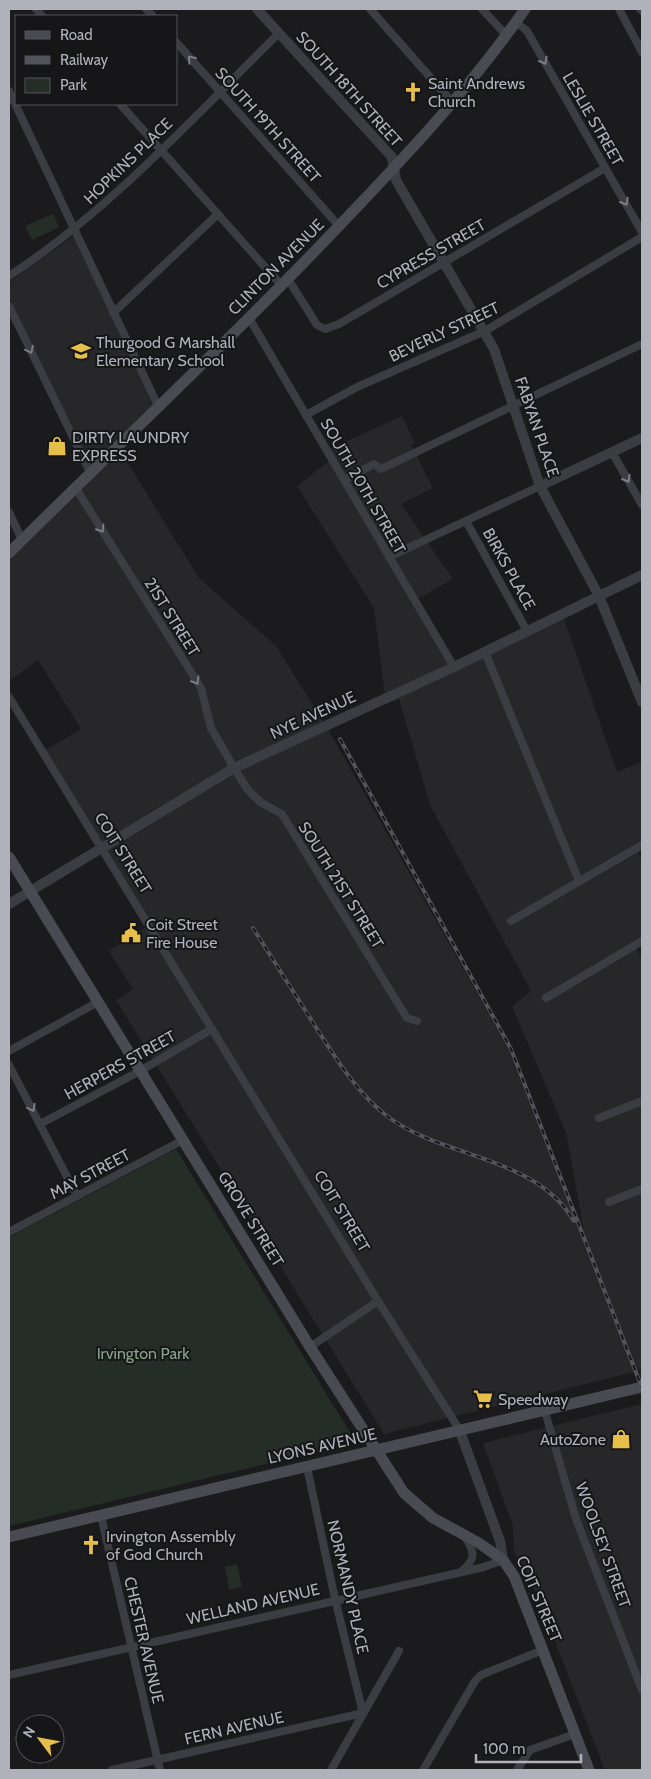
<svg xmlns="http://www.w3.org/2000/svg" width="651" height="1779" font-family="Cabin,sans-serif">
<rect width="100%" height="100%" fill="#1b1b1d"/>
<g fill="#27272a">
<polygon points="74,236 153,406 91,465 9,297 9,282"/>
<polygon points="402,416 415,443 411,445 433,488 401,504 453,579 416,600 455,667 562,613 617,772 642,762 642,847 637,850 642,860 642,941 635,946 642,959 642,1370 384,1434 116,1000 133,989 109,951 149,925 42,752 81,729 38,660 9,681 9,550 116,444 199,578 276,646 328,729 508,1048 588,1253 566,1133 512,1006 531,991 430,805 399,699 386,704 374,608 297,486 333,458 329,449"/>
<polygon points="642,1404 642,1770 605,1770 529,1575 514,1552 513,1526 483,1443"/>
</g>
<g fill="#252d27">
<polygon points="53,214 59,227 32,240 25,226"/>
<polygon points="176,1149 356,1442 9,1526 9,1237"/>
<polygon points="237,1564 242,1587 229,1590 225,1567"/>
</g>
<g fill="none" stroke-linecap="round" stroke-linejoin="round">
<g stroke="#3c3d42" stroke-width="8">
<polyline points="36,9 42,16"/>
<polyline points="146,9 153,16"/>
<polyline points="370,9 452,102"/>
<polyline points="482,9 507,36"/>
<polyline points="619,9 642,52"/>
<polyline points="640,9 642,11"/>
<polyline points="516,22 527,31 642,232"/>
<polyline points="176,42 339,226"/>
<polyline points="9,91 158,406"/>
<polyline points="120,104 281,285"/>
<path d="M9,276C110,210 193,118 279,33"/>
<polyline points="288,279 317,325 325,329 339,324 605,168"/>
<polyline points="9,306 90,472"/>
<polyline points="113,313 218,214"/>
<polyline points="249,318 454,667"/>
<polyline points="306,415 357,387 485,331 642,237"/>
<polyline points="612,452 642,505"/>
<polyline points="344,480 374,464 381,469 642,344"/>
<polyline points="75,487 201,688 211,728 234,768 248,790 260,802 282,814 407,1018 417,1021"/>
<polyline points="9,512 22,540"/>
<polyline points="466,521 527,631"/>
<polyline points="389,557 540,486"/>
<polyline points="485,652 579,881"/>
<polyline points="9,697 378,1301 459,1429"/>
<polyline points="511,921 642,845"/>
<polyline points="546,998 642,941"/>
<polyline points="9,1051 98,1002"/>
<polyline points="9,1065 77,1196"/>
<polyline points="599,1118 642,1101"/>
<polyline points="40,1124 140,1071 212,1029"/>
<polyline points="609,1202 642,1189"/>
<polyline points="9,1232 183,1140"/>
<polyline points="310,1347 378,1301"/>
<polyline points="544,1408 576,1519 642,1690"/>
<polyline points="101,1516 160,1770"/>
<path d="M462,1571C476,1559 475,1552 465,1537"/>
<polyline points="9,1675 484,1567 503,1560"/>
<polyline points="112,1770 363,1713 335,1599 307,1467"/>
<polyline points="331,1770 399,1651"/>
<polyline points="423,1770 475,1681 481,1675 543,1650"/>
<polyline points="517,1770 530,1750 575,1734"/>
</g>
<g stroke="#3c3d42" stroke-width="10">
<polyline points="257,9 392,157 396,180 494,349 540,486 599,596 642,702"/>
<polyline points="540,486 642,438"/>
<polyline points="9,904 234,768 454,667 642,575"/>
<polyline points="459,1429 500,1541 503,1560"/>
</g>
<g stroke="#4a4b52" stroke-width="11">
<path d="M9,553C125,438 245,326 357,207C417,144 476,80 525,9"/>
<polyline points="9,857 310,1347 404,1493 433,1518 479,1543 503,1560 514,1576 589,1770"/>
<polyline points="9,1537 642,1387"/>
</g>
<defs>
<g id="rail">
<polyline points="340,739 511,1049 642,1388"/>
<path d="M253,928C272,958 291,988 310,1018C332,1052 355,1092 387,1116C443,1159 535,1155 574,1221"/>
</g>
</defs>
<use href="#rail" stroke="#53545b" stroke-width="4"/>
<use href="#rail" stroke="#161618" stroke-width="2" stroke-dasharray="5.5" stroke-linecap="butt"/>
</g>
<defs><path id="oneway-chevron" d="M-2-3.5L2.5 0L-2 3.5" fill="none" stroke-width="1.6" stroke-linecap="round" stroke-linejoin="round" transform="scale(1.25)"/></defs>
<g stroke="#7b7d85">
<use href="#oneway-chevron" transform="translate(191 59) rotate(-132)"/>
<use href="#oneway-chevron" transform="translate(544 61) rotate(60)"/>
<use href="#oneway-chevron" transform="translate(625 202) rotate(60)"/>
<use href="#oneway-chevron" transform="translate(30 350) rotate(64)"/>
<use href="#oneway-chevron" transform="translate(627 479) rotate(60)"/>
<use href="#oneway-chevron" transform="translate(101 529) rotate(58)"/>
<use href="#oneway-chevron" transform="translate(196 681) rotate(58)"/>
<use href="#oneway-chevron" transform="translate(32 1108) rotate(62)"/>
</g>
<defs>
<symbol id="church-bare" viewBox="-9 -9 18 18"><path d="M-1.2-6h2.4v3.5h3.3v2.4h-3.3V6h-2.4V-.1h-3.3v-2.4h3.3Z" fill="#e6bf4a" stroke="#161618" stroke-width="2.5" paint-order="stroke"/></symbol>
<symbol id="school-bare" viewBox="-9 -9 18 18"><path d="M0-5L7-2L0 1L-7-2ZM-4 1L0 2.5L4 1V4Q0 6-4 4Z" fill="#e6bf4a" stroke="#161618" stroke-width="2.5" paint-order="stroke"/></symbol>
<symbol id="shop-bare" viewBox="-9 -9 18 18"><path d="M-5-2.5h2.3a2.7 3.5 0 0 1 5.4 0H5L5.5 6h-11ZM-1.5-2.5h3a1.5 2.3 0 0 0-3 0Z" fill="#e6bf4a" stroke="#161618" stroke-width="2.5" paint-order="stroke"/></symbol>
<symbol id="civic-bare" viewBox="-9 -9 18 18"><path d="M-.6-6.5H3V-4.5H.6V-3L4-1V1h2V6H-6V1h2V-1L-.6-3ZM-1.2 2.5V6h2.4V2.5Z" fill="#e6bf4a" stroke="#161618" stroke-width="2.5" paint-order="stroke"/></symbol>
<symbol id="supermarket-bare" viewBox="-9 -9 18 18"><path d="M-6-5.5h2.5l.6 2H6L4.5 2H-2.5L-4.4-4H-6ZM-1.5 3.2a1.3 1.3 0 1 0 .1 0ZM3 3.2a1.3 1.3 0 1 0 .1 0Z" fill="#e6bf4a" stroke="#161618" stroke-width="2.5" paint-order="stroke"/></symbol>
</defs>
<g fill-rule="evenodd">
<use href="#church-bare" x="399" y="78" width="28" height="28"/>
<use href="#school-bare" x="67" y="337" width="28" height="28"/>
<use href="#shop-bare" x="43" y="432" width="28" height="28"/>
<use href="#civic-bare" x="117" y="919" width="28" height="28"/>
<use href="#supermarket-bare" x="469" y="1385" width="28" height="28"/>
<use href="#shop-bare" x="607" y="1425" width="28" height="28"/>
<use href="#church-bare" x="77" y="1531" width="28" height="28"/>
</g>
<g text-anchor="middle" dominant-baseline="central" stroke-width="4" stroke-linejoin="round" paint-order="stroke">
<g font-size="16" fill="#afb1bb" stroke="#161618" text-anchor="start">
<text x="428" y="83">Saint Andrews<tspan x="428" dy="18">Church</tspan></text>
<text x="96" y="342">Thurgood G Marshall<tspan x="96" dy="18">Elementary School</tspan></text>
<text x="72" y="437">DIRTY LAUNDRY<tspan x="72" dy="18">EXPRESS</tspan></text>
<text x="146" y="924">Coit Street<tspan x="146" dy="18">Fire House</tspan></text>
<text x="498" y="1399">Speedway</text>
<text x="606" y="1439" text-anchor="end">AutoZone</text>
<text x="106" y="1536">Irvington Assembly<tspan x="106" dy="18">of God Church</tspan></text>
</g>
<g font-size="16" fill="#afb1bb" stroke="#161618">
<text transform="translate(349 89) rotate(48)">SOUTH 18TH STREET</text>
<text transform="translate(593 119) rotate(60)">LESLIE STREET</text>
<text transform="translate(268 125) rotate(48)">SOUTH 19TH STREET</text>
<text transform="translate(128 161) rotate(-44)">HOPKINS PLACE</text>
<text transform="translate(431 254) rotate(-30)">CYPRESS STREET</text>
<text transform="translate(276 267) rotate(-45)">CLINTON AVENUE</text>
<text transform="translate(444 332) rotate(-25)">BEVERLY STREET</text>
<text transform="translate(537 427) rotate(71)">FABYAN PLACE</text>
<text transform="translate(363 486) rotate(60)">SOUTH 20TH STREET</text>
<text transform="translate(509 569) rotate(61)">BIRKS PLACE</text>
<text transform="translate(172 617) rotate(58)">21ST STREET</text>
<text transform="translate(313 715) rotate(-25)">NYE AVENUE</text>
<text transform="translate(123 853) rotate(58)">COIT STREET</text>
<text transform="translate(341 885) rotate(58)">SOUTH 21ST STREET</text>
<text transform="translate(120 1065) rotate(-29)">HERPERS STREET</text>
<text transform="translate(90 1174) rotate(-28)">MAY STREET</text>
<text transform="translate(342 1211) rotate(59)">COIT STREET</text>
<text transform="translate(251 1219) rotate(58)">GROVE STREET</text>
<text transform="translate(322 1446) rotate(-13)">LYONS AVENUE</text>
<text transform="translate(603 1545) rotate(70)">WOOLSEY STREET</text>
<text transform="translate(348 1587) rotate(77)">NORMANDY PLACE</text>
<text transform="translate(539 1599) rotate(67)">COIT STREET</text>
<text transform="translate(253 1604) rotate(-13)">WELLAND AVENUE</text>
<text transform="translate(144 1640) rotate(77)">CHESTER AVENUE</text>
<text transform="translate(234 1728) rotate(-13)">FERN AVENUE</text>
</g>
<g font-size="16" fill="#87a58c" stroke="#161618">
<text x="143" y="1353">Irvington Park</text>
</g>
</g>
<rect width="651" height="1779" fill="none" stroke="#afb1bb" stroke-width="20"/>
<rect x="15" y="15" width="162" height="90" fill="#161618" stroke="#535459"/>
<rect x="25" y="31" width="25" height="8" fill="#4a4b52" stroke="#535459"/>
<text x="60" y="40" font-size="15" fill="#afb1bb">Road</text>
<rect x="25" y="56" width="25" height="8" fill="#53545b" stroke="#535459"/>
<text x="60" y="65" font-size="15" fill="#afb1bb">Railway</text>
<rect x="25" y="78" width="25" height="15" fill="#252d27" stroke="#535459"/>
<text x="60" y="90" font-size="15" fill="#afb1bb">Park</text>
<g transform="translate(40 1739) rotate(302)"><circle r="24" fill="#161618" stroke="#535459"/>
<path d="M0-4L9 19L0 12L-9 19Z" fill="#e6bf4a"/>
<text y="-8" font-size="14" font-weight="bold" text-anchor="middle" fill="#afb1bb">N</text>
</g>
<path d="M476 1754v8h105v-8" fill="none" stroke="#afb1bb" stroke-width="2.5"/>
<text x="483" y="1754" font-size="15" fill="#afb1bb" stroke="#161618" stroke-width="4" paint-order="stroke">100 m</text>
</svg>
